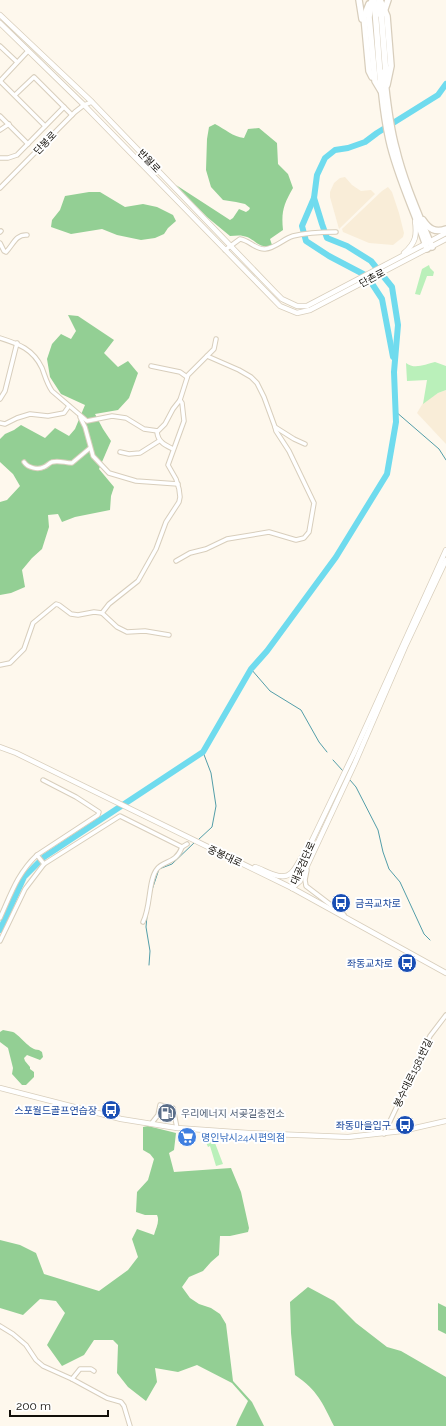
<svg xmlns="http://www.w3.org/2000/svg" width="446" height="1426" font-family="Raleway,'Noto Sans KR',sans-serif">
<rect width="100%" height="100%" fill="#fef8ed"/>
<g fill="#f9edd8">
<polygon points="345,177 352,185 361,191 371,190 375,194 339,229 330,197 330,192 334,183 340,178"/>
<polygon points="388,187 392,192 399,213 404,233 403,237 393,245 369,243 343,232 342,229 382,191"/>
<polygon points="446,390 446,444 417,413 423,403 438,393"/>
</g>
<g fill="#baf0ba">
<polygon points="429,265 430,268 434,272 433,276 427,276 420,295 415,294 422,269"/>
<path d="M435,362L446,366V390L438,393L423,404L427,380L407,381L406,363C415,370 425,364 435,362Z"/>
<polygon points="209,1136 212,1144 215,1143 223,1164 216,1166 210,1146 208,1147 204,1138"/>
</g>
<g fill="#93cf94">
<path d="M215,124C225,129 233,137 244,138L248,129L259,128L277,143L278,164L288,174L293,188C284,204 281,211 283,230L270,239L272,245C257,250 256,238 243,236C239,235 234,236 230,236L207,217L176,185L230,220L233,218L239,209L246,212L249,210L250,208L245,204L236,202L223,200L211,187L206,170L207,139L209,127Z"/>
<polygon points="89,192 100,192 125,207 143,204 157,207 173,215 176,221 168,228 164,234 155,238 141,240 117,235 102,229 71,234 51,227 52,220 60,210 65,196"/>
<polygon points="68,315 78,316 114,340 104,353 118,367 128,361 138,373 129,398 118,410 95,414 103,429 111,441 99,469 114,487 111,496 110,510 75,517 62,522 58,514 48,515 49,527 42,549 32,558 22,570 25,587 11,593 0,595 0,502 7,500 20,486 13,474 0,462 0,439 5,434 14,430 21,425 45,438 55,428 69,436 75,429 85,405 61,394 50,377 47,359 52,344 61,334 71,339 76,331"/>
<path d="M3,1030C6,1031 10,1031 13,1032C21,1036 29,1050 39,1050L42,1052L43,1057L40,1060L27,1055L24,1058L25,1061L30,1067V1069L34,1072V1077L26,1085H22L12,1074L13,1068L8,1048L0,1042V1032Z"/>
<path d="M148,1126L176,1133L174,1150L169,1153L174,1172L231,1168L241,1192L249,1228L248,1232L230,1236H220L219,1255L211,1262L203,1271L189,1277L182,1287L190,1298L199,1304L211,1308L220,1314L226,1324L233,1381L252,1402L264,1426H236L239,1419L248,1401L232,1383L197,1365L178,1372L155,1368L157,1382L146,1401L128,1387L117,1373L118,1345L113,1340H94L84,1355L62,1366L47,1345L65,1313L56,1301L40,1299L23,1315L0,1308V1240L20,1245L36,1253L44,1274L99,1291L128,1270L138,1257L132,1239L137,1229L154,1235C156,1228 160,1221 157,1215H145L136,1212L137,1192L148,1180L154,1159L150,1154L143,1150V1127Z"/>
<path d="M308,1287L334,1301L356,1323L387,1347L401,1351L446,1377V1426H334C322,1402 318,1391 295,1375L291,1333L290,1302Z"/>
<polygon points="438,1303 446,1307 446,1334 438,1330"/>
</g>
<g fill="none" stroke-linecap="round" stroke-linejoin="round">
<g stroke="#539ea9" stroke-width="1">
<polyline points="395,411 439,449 446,460"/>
<polyline points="251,669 270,691 301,710 319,742 327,752"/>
<polyline points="333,760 343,771"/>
<polyline points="350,780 356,787 378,830 383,852 389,869 400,882 424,934 430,940"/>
<polyline points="198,840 212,827 216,806 211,773 203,752"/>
<polyline points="151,893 159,869 172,864 195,842"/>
<polyline points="147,916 146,927 150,951 149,965"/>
</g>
<g stroke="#6fdbee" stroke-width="6">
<polyline points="314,198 302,226 306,241 329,256 367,276 382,299 393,357"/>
<polyline points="0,930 24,877 44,857 203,752 251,669 267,651 336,557 387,474 396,422 394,372 398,325 392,287 371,261 347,246 327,238 322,224 314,198 317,175 325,158 335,150 348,148 365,142 377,133 438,95 446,84"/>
</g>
<defs>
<g id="minor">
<polyline points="0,46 17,62"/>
<polyline points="0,81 45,126"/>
<polyline points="0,81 28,51"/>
<polyline points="15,95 34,77 72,115"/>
<polyline points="0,116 28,144"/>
<polyline points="0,130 9,124"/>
<polyline points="0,158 8,158 17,155 64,107"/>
<polyline points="0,188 75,112 84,105 92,102"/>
<polyline points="0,232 1,231"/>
<path d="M0,243L4,251L6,252C13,245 16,234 27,235"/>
<path d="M225,250L240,239C249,240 256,250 265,249C276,248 283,239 293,236C305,233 324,232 336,232"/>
<path d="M0,338C19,344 33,349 42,368C45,376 47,384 52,391L87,421L112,416L126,418L144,429L158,431L165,424L173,409L180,400L188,375L214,349L216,339"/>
<polyline points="207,356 239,370 251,377 257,383 264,397 275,427 294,439 305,444"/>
<polyline points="151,366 180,372 187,377"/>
<polyline points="0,399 5,391 17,343"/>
<polyline points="80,417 85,427 93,456 109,473 136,481 178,484"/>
<polyline points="0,423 5,424 17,418 30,414 48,416 64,413 69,406"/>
<path d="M157,432C158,442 165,445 173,449"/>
<polyline points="120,452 129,454 140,453 159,441"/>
<path d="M24,462C28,468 38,470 44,467C47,466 49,463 52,462C59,460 65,463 72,463L90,448"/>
<polyline points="176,561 190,553 206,549 227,539 269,532 296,540 304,538 309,532 314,503 289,451 276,431 275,427"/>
<polyline points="102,613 109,604 138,581 156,549 166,522 179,502 180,497 179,489 176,479 168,465 184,421 182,403 180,400"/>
<polyline points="0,665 10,663 24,649 33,623 56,604 59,605 71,614 78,615 94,612 102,613 117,627 127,632 145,631 169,635"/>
<polyline points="37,855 98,815 99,812 76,797 43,780"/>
<polyline points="307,870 305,880 306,886 344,915"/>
<path d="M0,918C11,894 17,874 37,855L44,864"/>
<path d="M143,922C151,907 148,880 157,869C164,860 176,864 182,847"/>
<polyline points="0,941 25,889 44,864 120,816 182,847 187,844"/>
<polyline points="151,1124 158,1115 160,1105 173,1108 177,1128"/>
<polyline points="384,1134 430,1036 446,1015"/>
<polyline points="0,1326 13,1334 26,1345 36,1360 43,1366 72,1379 107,1398 121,1402 124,1406 130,1426"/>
<polyline points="72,1379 80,1369 91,1369 94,1371"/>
</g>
<g id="major">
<polyline points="0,15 92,102 275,292 282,299 297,306 307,306 446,233"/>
<polyline points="0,23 84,105 280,306 297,313 310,310 446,239"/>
<path d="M404,253C416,243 417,235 415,221"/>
<polyline points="0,747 16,753 292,888 446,973"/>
<path d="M255,867C265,870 282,882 291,873C296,869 298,862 302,857"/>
<polyline points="292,888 294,878 354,753 446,550"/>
<polyline points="292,888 300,881 355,763 405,647 446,560"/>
<polyline points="0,1088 121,1119 177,1128 248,1133 348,1137 402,1131 446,1121"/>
</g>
<g id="highway">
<polyline points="359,0 362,19"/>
<polyline points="372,0 369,17 375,81 381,91"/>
<path d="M374,0C379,46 379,94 389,140C397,177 415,212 427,249"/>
<polyline points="379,0 379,14"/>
<polyline points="380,0 387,16 391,66 387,85"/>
<polyline points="369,4 364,17 369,71 372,77"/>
<polyline points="381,10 386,75"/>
<polyline points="384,12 388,0"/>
<path d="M384,72C387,98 389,123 396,148C404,182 419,215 432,247"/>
<path d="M423,220C429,229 435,233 446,229"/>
</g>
</defs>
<use href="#minor" stroke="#d8cebc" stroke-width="5.5"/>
<use href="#major" stroke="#d8cebc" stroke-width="6"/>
<use href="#highway" stroke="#d8cebc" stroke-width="8"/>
<use href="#minor" stroke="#fff" stroke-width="3.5"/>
<use href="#major" stroke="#fff" stroke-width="4.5"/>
<use href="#highway" stroke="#fff" stroke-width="5.5"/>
</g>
<defs>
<symbol id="bus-disc" viewBox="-11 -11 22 22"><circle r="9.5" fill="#1a4fb4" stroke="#fff"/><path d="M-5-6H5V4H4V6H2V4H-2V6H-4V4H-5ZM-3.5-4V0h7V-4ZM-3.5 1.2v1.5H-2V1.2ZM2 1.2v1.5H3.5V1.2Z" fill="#fff"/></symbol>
<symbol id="fuel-disc" viewBox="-11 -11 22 22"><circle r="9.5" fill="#5c6f8a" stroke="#fff"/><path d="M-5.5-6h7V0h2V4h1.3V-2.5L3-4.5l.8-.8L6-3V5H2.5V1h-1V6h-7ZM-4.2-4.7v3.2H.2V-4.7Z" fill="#fff"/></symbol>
<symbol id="supermarket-disc" viewBox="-11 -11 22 22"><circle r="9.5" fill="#3f7fe0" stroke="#fff"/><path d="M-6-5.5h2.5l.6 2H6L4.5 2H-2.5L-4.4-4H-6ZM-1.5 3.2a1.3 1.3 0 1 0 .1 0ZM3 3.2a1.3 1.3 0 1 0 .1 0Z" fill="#fff"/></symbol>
</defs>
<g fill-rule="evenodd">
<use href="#bus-disc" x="330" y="892" width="22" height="22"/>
<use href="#bus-disc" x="396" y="952" width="22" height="22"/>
<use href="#bus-disc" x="100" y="1099" width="22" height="22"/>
<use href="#fuel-disc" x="156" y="1102" width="22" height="22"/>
<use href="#bus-disc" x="394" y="1114" width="22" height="22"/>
<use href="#supermarket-disc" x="176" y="1126" width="22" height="22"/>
</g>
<g text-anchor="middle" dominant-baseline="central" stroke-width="4" stroke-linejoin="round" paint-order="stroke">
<g font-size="10" fill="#120f09" stroke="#fff">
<text transform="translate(45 143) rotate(-46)">단봉로</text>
<text transform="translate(149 161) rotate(46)">반월로</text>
<text transform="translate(372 278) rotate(-28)">단촌로</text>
<text transform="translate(225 856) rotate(25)">중봉대로</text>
<text transform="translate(303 863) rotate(-66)">대곶검단로</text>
<text transform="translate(413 1073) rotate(-64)">봉수대로1581번길</text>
</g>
<g font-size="10" fill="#164399" stroke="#fff" text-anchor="end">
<text x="355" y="903" text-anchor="start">금곡교차로</text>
<text x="393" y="963">좌동교차로</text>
<text x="97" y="1110">스포월드골프연습장</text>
<text x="391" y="1125">좌동마을입구</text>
</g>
<g font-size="10" fill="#4e5e75" stroke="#fff" text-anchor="start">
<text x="181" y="1113">우리에너지 서곶길충전소</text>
</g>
<g font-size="10" fill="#366cbe" stroke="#fff" text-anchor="start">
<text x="201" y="1137">명인낚시24시편의점</text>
</g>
</g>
<path d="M10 1410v6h98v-6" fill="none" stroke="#120f09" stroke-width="2"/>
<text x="16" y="1410" font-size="12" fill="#120f09" stroke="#ffffff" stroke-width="3" paint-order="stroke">200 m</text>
</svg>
